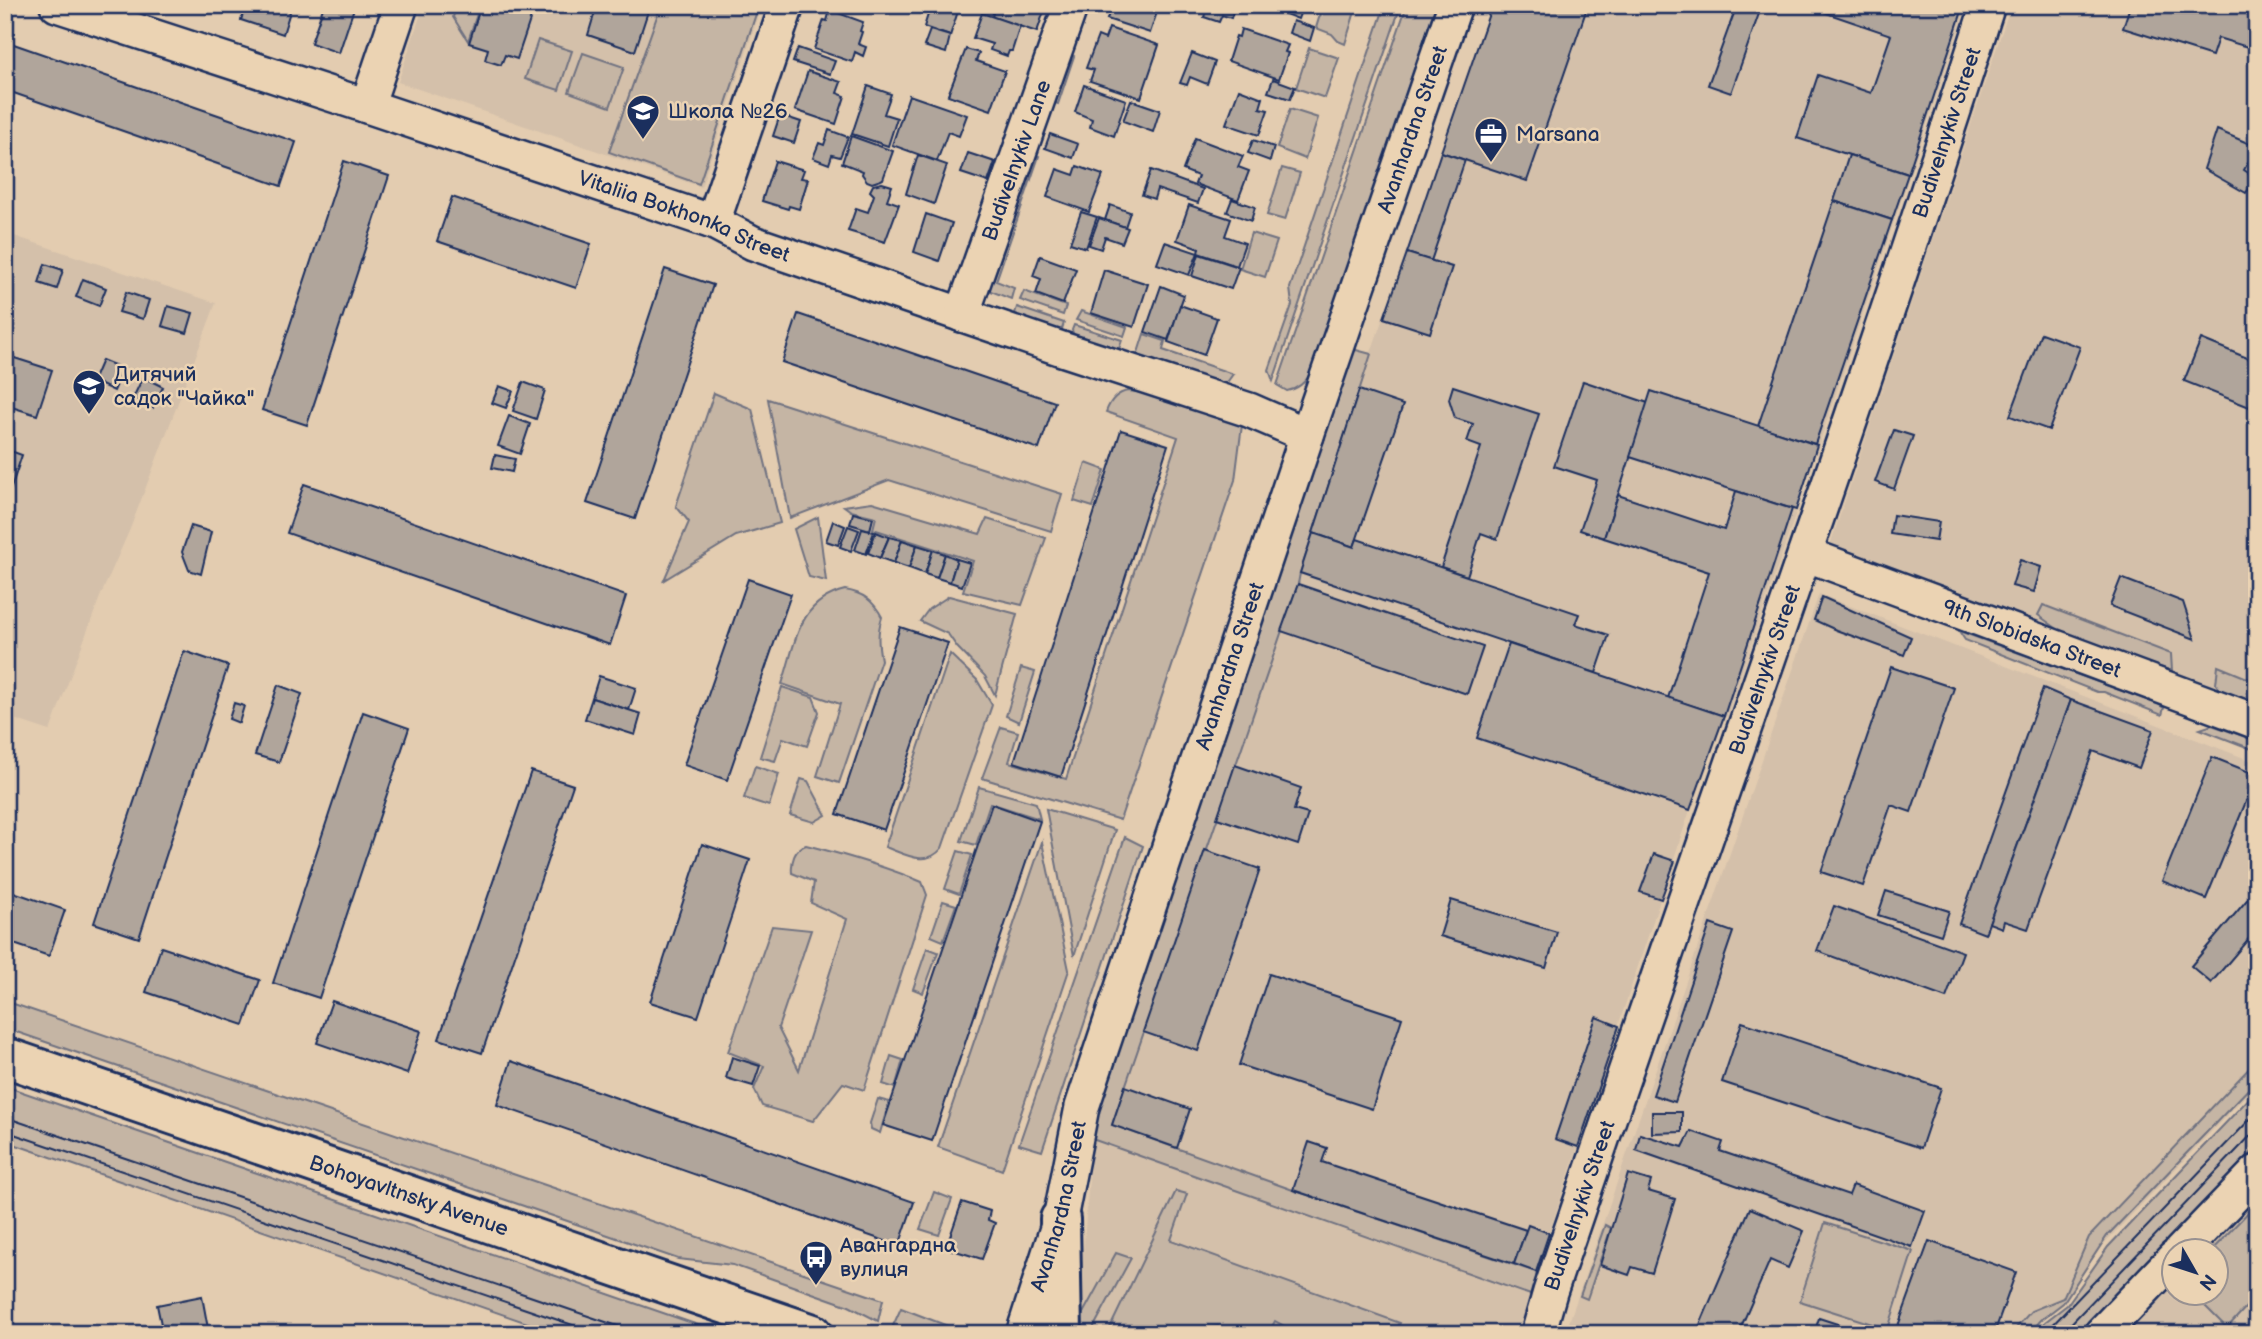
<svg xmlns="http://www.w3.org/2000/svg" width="2262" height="1339" font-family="'Balsamiq Sans',sans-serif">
<rect width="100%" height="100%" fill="#e3ccb0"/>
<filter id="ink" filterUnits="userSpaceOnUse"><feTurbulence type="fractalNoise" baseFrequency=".0143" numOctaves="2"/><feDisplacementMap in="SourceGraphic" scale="14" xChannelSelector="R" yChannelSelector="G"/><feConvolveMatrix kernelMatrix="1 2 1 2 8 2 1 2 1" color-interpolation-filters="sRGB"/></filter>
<g filter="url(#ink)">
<g fill="#d4c0aa">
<polygon points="424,5 762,5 701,187 398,82"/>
<polygon points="1492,5 1967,5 1727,717 1724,716 1690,810 1536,1272 1293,1190 1112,1125 1298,584 1300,573 1368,361"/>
<polygon points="2011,5 2257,5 2257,709 1830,545"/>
<polygon points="5,233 216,303 130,529 100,597 50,731 5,716"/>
<polygon points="1819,594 2257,763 2257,1084 2099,1249 2063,1303 2041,1320 2029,1334 1565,1334"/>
<polygon points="1092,1139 1539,1298 1528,1334 1077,1334"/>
<polygon points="2257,1199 2257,1334 2127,1334 2174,1285 2174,1294 2216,1294 2216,1252 2206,1251"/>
</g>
<g fill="#c5b5a4" stroke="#707281" stroke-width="2">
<polygon points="457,5 480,5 468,41 453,17"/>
<polygon points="661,5 759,5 699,184 609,152"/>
<polygon points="1323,5 1357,5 1345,44 1338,41 1332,34 1316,28"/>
<polygon points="1385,5 1401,5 1273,381 1269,370 1292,305 1290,288"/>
<path d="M1407,5H1436L1311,373C1305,383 1298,389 1287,391L1277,385Z"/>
<polygon points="538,40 572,51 559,90 525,79"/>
<polygon points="1309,48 1339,58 1325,98 1296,88"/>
<polygon points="1061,51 1074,56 1058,104 1044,99"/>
<polygon points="583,53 624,67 610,107 569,92"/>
<polygon points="1290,109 1318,118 1305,159 1277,148"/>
<polygon points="1025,151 1039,156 996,281 1014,288 1011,299 983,288"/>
<polygon points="1282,168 1300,173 1285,220 1267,215"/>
<polygon points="1251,233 1277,241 1265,277 1240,269"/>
<polygon points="1024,291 1066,306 1063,315 1020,300"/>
<polygon points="1017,307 1064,323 1060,335 1013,320"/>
<polygon points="1081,311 1127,327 1124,336 1076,320"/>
<polygon points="1074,325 1122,340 1118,352 1075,339 1072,330"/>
<polygon points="1144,334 1165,341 1163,350 1233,374 1228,381 1221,384 1136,359"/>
<polygon points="1356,350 1371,354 1300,573 1298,584 1112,1125 1293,1190 1536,1272 1539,1298 1092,1139 1093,1111 1350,351"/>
<path d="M1128,391L1161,395L1243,417L1235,480L1120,820L982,778L1001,727L1018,732L1009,762L1066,779L1178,437L1106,412C1110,401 1116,393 1128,391Z"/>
<polygon points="714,393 752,409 780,523 736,536 664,580 689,522 676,506"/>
<polygon points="768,399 1062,494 1051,531 889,480 790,518"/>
<polygon points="1086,463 1105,470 1093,507 1074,501"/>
<polygon points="872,502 980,534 987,519 1046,538 1022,605 963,591 973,561 873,529 876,517 851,511 844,506"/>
<polygon points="818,517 826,581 809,577 794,529"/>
<path d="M845,590C863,593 873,600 882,617C877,633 878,644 881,660L839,783L817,776L840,704L782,684C796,643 797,602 845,590Z"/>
<polygon points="949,596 1017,614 995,695 985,676 957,647 948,634 920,621 929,609"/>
<polygon points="2043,605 2171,654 2172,671 2070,638 2038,615"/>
<polygon points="1959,631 2158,704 2164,708 2162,715 2104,692 2097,692 1965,640"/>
<path d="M950,654L977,680L992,705L942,848C926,868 905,854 885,847Z"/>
<polygon points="2218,666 2257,682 2257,706 2220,690 2216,684"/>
<polygon points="1021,668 1035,672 1019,722 1006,716"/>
<polygon points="782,687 813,697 819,712 807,746 783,738 775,761 760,757"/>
<polygon points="2212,725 2257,741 2257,751 2200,729"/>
<polygon points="755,766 779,774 769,806 744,798"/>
<polygon points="801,779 808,781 826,815 814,822 790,815"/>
<polygon points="979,787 1036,803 1040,819 990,803 976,845 961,841"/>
<polygon points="1046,809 1115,830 1074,956"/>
<polygon points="1125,837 1143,846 1042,1151 1019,1144"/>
<polygon points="1042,842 1069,970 1002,1170 938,1147"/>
<path d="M806,845C845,855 885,866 922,882L927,895L864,1090L843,1083L813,1121L762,1106L754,1089L764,1066L728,1052L772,926L811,930L778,1028L799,1070L847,919L811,903L814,882L792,873C791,862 794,849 806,845Z"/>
<polygon points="958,851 972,855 959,894 945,889"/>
<polygon points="943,901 956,905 943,941 931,936"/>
<polygon points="927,948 938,952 923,993 913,989"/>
<polygon points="5,1001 883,1300 878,1321 849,1306 733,1265 678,1259 5,1028"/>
<polygon points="891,1056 903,1060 895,1088 883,1084"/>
<polygon points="2257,1060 2257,1080 2107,1236 2063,1303 2041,1320 2029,1334 2011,1334 2031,1311 2063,1298 2089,1237"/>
<polygon points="5,1086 724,1334 559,1334 5,1141"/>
<polygon points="2257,1090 2257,1147 2077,1334 2034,1334 2045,1322 2067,1305 2108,1247"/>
<polygon points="878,1099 889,1102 880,1133 871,1129 870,1123"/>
<polygon points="1176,1191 1187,1194 1171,1240 1400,1323 1394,1334 1299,1334 1275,1321 1268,1334 1219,1334 1218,1326 1199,1329 1199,1334 1107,1334"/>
<polygon points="934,1192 952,1199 939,1235 920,1229"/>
<polygon points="2257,1203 2257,1295 2227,1328 2193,1294 2216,1294 2216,1252 2211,1251"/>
<polygon points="1825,1223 1913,1251 1888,1329 1800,1301"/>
<polygon points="1605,1225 1611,1228 1587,1299 1580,1296"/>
<polygon points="1116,1253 1131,1258 1090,1334 1083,1334 1080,1330 1082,1315"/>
<polygon points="901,1308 958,1330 965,1334 905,1334 892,1328"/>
</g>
<g fill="#b0a59b" stroke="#1b2f5e" stroke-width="2">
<polygon points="246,5 292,5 283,34 241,20"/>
<polygon points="324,5 355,5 339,53 311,43"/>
<polygon points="481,5 535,5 517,59 505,55 501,65 485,60 488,49 469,43"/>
<polygon points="597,5 650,5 635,51 588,35"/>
<polygon points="931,5 960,5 950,36 924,27"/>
<polygon points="995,5 1026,5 1044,11 1037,32 992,17"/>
<polygon points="1112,5 1158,5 1159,6 1150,33 1107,19"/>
<polygon points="1208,5 1235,5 1231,18 1222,15 1219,22 1204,17"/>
<polygon points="1262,5 1303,5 1298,19"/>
<polygon points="1492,5 1588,5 1527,181 1441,152"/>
<polygon points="1737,5 1762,5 1731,93 1708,85"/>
<polygon points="1803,5 1964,5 1908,174 1797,138 1818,75 1871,93 1891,35"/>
<polygon points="2118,5 2257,5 2257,50 2218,38 2212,56 2123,28 2129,9"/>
<polygon points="830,10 863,22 860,31 862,32 858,44 866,47 863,56 855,52 852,62 814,49 824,20 827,21"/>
<polygon points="982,13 1020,26 1012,51 1009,51 1007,56 990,50 992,44 973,38"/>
<polygon points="1293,21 1314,28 1310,41 1289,33"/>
<polygon points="1109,28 1159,45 1141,98 1090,81 1094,70 1086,68 1098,36 1105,39"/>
<polygon points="1241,29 1288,45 1285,52 1288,53 1279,79 1228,61 1236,36 1239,37"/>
<polygon points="930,30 950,36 946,53 924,46"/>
<polygon points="5,41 296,142 281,186 5,90"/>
<polygon points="798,48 835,61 830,74 793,62"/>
<polygon points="966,49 979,53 976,61 1005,71 991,110 948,95"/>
<polygon points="1192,53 1215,62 1207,84 1190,77 1187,85 1180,83"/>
<polygon points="808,71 841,82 837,93 845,96 836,124 795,110"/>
<polygon points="1273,79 1295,87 1290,99 1268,92"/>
<polygon points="1084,85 1126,100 1114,136 1090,127 1092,119 1075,112"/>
<polygon points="868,86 891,94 884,114 897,118 888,146 852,134"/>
<polygon points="1239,89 1263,98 1260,108 1268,110 1259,135 1226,124"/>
<polygon points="909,95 967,115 959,136 948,132 937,161 892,145"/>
<polygon points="1131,100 1160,110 1153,132 1123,121"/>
<polygon points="780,115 801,122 794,143 773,136"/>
<polygon points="829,130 848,137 840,157 832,155 829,164 813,158 819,143 824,145"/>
<polygon points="2217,130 2257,147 2244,170 2256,178 2246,193 2204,169"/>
<polygon points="1050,134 1078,144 1073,158 1045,148"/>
<polygon points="851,136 893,151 883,179 881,180 872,183 867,181 862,174 863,171 842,163"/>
<polygon points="1195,138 1243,156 1238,167 1249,171 1238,200 1195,184 1198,176 1183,170"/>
<polygon points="1253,140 1274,147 1270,161 1248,153"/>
<polygon points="1441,152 1465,160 1431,261 1407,253"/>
<polygon points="968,153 995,162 988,182 961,173"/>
<polygon points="918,155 947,165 934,204 906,194"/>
<polygon points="1849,155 1908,174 1892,220 1834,201"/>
<polygon points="344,161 389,176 307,425 262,410"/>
<polygon points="775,161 804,170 801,178 808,179 799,209 789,206 788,209 762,201"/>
<polygon points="1077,166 1103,175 1089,212 1047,197 1057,169 1074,175"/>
<polygon points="1151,170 1203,189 1198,203 1157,189 1154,199 1142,195"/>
<polygon points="882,183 892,186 887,200 899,204 885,242 848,231 856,208 868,212 874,195 870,191 873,185"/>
<polygon points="452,197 591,244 576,288 437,241"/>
<polygon points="1232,199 1255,207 1251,221 1227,212"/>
<polygon points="1834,201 1892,220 1815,444 1758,426"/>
<polygon points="1110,205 1130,212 1125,227 1105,220"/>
<polygon points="1189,205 1231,219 1225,236 1245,243 1237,266 1198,253 1199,248 1177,240"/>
<polygon points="1081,212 1097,217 1086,248 1070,243"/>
<polygon points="926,214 952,223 939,261 914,252"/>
<polygon points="1099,218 1128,228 1122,243 1105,237 1101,249 1089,245"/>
<polygon points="1165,242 1198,253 1189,275 1157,264"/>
<polygon points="1407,253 1452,267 1430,333 1384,318"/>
<polygon points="1199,254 1239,267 1231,289 1192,276"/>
<polygon points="1040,256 1076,269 1063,304 1036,294 1041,279 1033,276"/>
<polygon points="45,264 63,270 57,289 39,283"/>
<polygon points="665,269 713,285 635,519 587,503"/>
<polygon points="1104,270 1148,284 1134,327 1091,313"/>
<polygon points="83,279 106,288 99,306 76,297"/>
<polygon points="1161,286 1184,295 1168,340 1145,332"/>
<polygon points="126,292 149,300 143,319 119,312"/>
<polygon points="1180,305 1217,318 1204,355 1168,342"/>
<polygon points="168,306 193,313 187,333 162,326"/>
<polygon points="798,314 1055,402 1039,449 782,362"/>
<polygon points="2041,333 2080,347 2049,430 2010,416"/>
<polygon points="2201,339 2257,362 2257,410 2184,381"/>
<polygon points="5,355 52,370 37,415 5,405"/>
<polygon points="102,360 124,369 114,391 93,381"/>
<polygon points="143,377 163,387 153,408 133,398"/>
<polygon points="1583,381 1648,403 1604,538 1580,530 1597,480 1554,466"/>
<polygon points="523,382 545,390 536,419 513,411"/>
<polygon points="499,386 513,391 506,408 492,403"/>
<polygon points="1453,386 1539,414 1497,539 1481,533 1467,576 1441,567 1481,447 1467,442 1473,424 1455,418 1449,399"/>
<polygon points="1359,390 1403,405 1354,547 1313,533"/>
<polygon points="1651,391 1817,445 1796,510 1630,457"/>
<polygon points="509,416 530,424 520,454 498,446"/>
<polygon points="1121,430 1168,445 1061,777 1014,762"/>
<polygon points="1894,430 1913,436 1894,489 1875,482"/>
<polygon points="5,449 22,455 7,500 5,500"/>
<polygon points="495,455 515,459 512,472 492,468"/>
<polygon points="304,484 626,596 610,645 287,533"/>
<polygon points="1736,491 1792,509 1724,716 1668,698 1709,572 1604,538 1618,495 1724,530"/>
<polygon points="853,513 873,518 870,530 850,524"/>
<polygon points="1893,515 1939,522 1936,541 1890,534"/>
<polygon points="833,521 845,526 838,545 826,541"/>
<polygon points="191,526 211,532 201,574 189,570 182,552"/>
<polygon points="848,526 859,530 851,551 840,547"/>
<polygon points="862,529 874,532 866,554 855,550"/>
<polygon points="876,532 889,537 880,558 868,553"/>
<polygon points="1313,533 1354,547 1357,539 1579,614 1575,624 1609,635 1596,673 1300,573"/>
<polygon points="889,537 902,540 894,563 880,558"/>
<polygon points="902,540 917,545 909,568 894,563"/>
<polygon points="917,545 933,550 925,574 909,568"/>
<polygon points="933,550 945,554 937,578 925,574"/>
<polygon points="945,554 957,559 950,582 937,578"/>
<polygon points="957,559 970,563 962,586 950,582"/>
<polygon points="2020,560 2041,567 2034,592 2012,586"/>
<polygon points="2121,578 2183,602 2195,639 2110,606"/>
<polygon points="748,579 791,594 727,780 684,765"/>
<polygon points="1298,584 1483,647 1467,694 1281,631"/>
<polygon points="1822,597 1911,637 1904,655 1836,630 1814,620"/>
<polygon points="900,627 948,643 884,830 837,814"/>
<polygon points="1509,644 1724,716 1690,810 1477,738"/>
<polygon points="184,651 228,666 139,938 94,923"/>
<polygon points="1891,667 1954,688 1911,812 1891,805 1863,886 1821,872"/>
<polygon points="599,676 636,688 629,710 592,698"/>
<polygon points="278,685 302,694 279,762 255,755"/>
<polygon points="2043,688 2071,700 1985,934 1959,924"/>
<polygon points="592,698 641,714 635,735 585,719"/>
<polygon points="2071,700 2153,730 2139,768 2093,751 2028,929 2004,921 2002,928 1989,923"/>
<polygon points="234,703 244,706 239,723 229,719"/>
<polygon points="363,712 409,728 319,998 273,983"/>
<polygon points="2212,757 2257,775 2206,899 2162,881"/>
<polygon points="1235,765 1301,788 1294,810 1308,814 1298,845 1217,818"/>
<polygon points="531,771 573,785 482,1053 439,1039"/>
<polygon points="992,804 1040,821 932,1141 883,1125"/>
<polygon points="702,844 750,860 698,1017 650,1002"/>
<polygon points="1205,850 1260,869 1198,1051 1143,1032"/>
<polygon points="1654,854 1675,861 1661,899 1640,892"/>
<polygon points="2257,888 2257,929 2211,983 2191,966"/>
<polygon points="5,889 65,910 49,956 5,941"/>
<polygon points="1886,891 1949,911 1941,935 1878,915"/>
<polygon points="1451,900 1557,932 1546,968 1440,936"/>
<polygon points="1834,906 1963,952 1946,998 1817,951"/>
<polygon points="1710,924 1733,932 1675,1102 1653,1095"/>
<polygon points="161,947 260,980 244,1025 146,992"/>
<polygon points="1269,974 1402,1018 1372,1109 1239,1065"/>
<polygon points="332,1001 421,1031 407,1074 317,1043"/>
<polygon points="1596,1017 1619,1026 1578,1147 1555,1139"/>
<polygon points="1742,1022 1941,1088 1921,1148 1722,1082"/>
<polygon points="732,1057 760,1066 753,1086 726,1078"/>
<polygon points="511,1061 914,1202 899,1246 497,1105"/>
<polygon points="1125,1086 1190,1109 1177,1148 1112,1125"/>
<polygon points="1652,1112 1682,1112 1682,1132 1652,1133"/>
<polygon points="1691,1131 1723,1142 1720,1151 1849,1195 1853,1185 1925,1211 1912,1247 1636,1150 1640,1134 1683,1147"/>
<polygon points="1309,1142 1327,1148 1322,1162 1526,1230 1514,1264 1293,1190"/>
<polygon points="1628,1174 1651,1181 1648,1191 1675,1199 1652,1273 1632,1267 1629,1275 1600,1265"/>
<polygon points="962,1202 990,1211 988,1220 995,1223 982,1259 946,1248"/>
<polygon points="1750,1208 1804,1231 1788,1268 1770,1260 1738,1334 1696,1334"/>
<polygon points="1528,1225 1549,1233 1536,1272 1514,1264"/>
<polygon points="1929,1241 2016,1272 1994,1334 1919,1334 1898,1326"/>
<polygon points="5,1289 8,1303 13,1334 5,1334"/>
<polygon points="202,1296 209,1334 163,1334 157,1305"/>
<polygon points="1819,1318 1868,1334 1814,1334"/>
<polygon points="1281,1326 1295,1334 1276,1334"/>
</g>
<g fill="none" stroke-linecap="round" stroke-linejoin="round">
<defs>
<g id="minor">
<path id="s1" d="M57,5L367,106L713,222L753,243L1062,349L1249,410L1307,435"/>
<polyline points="367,106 401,5"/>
<polyline points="713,222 787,5"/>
<path id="s2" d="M962,315L1071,5"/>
<path id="s3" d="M1805,554L2257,722"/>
<polyline points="2180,1252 2257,1172"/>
<path id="s4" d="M1023,1334L1060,1219L1082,1107L1307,435L1455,5"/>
<path id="s5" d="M1538,1334L1550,1292C1695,863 1850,437 1988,5"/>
<polyline points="2101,1334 2174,1258"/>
</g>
<g id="major">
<path id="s6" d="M5,1057L813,1334"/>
<polyline points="1060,1219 1062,1334"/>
</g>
</defs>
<use href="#minor" stroke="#1b2f5e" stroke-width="38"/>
<use href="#major" stroke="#1b2f5e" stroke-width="44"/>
<use href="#minor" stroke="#ebd3b3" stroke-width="33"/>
<use href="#major" stroke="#ebd3b3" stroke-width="38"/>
<g stroke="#1b2f5e" stroke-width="2">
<polyline points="5,1117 641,1334"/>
<polyline points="5,1131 599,1334"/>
<polyline points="2044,1334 2257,1112"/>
<polyline points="2061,1334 2257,1129"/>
</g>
</g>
</g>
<defs>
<symbol id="school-pin" viewBox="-11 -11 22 30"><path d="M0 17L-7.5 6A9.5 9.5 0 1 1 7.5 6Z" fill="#1b2f5e" stroke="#ebd3b3"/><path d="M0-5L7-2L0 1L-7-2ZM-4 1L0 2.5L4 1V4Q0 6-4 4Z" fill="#fff"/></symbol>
<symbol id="office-pin" viewBox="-11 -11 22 30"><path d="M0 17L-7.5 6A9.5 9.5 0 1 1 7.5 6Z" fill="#1b2f5e" stroke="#ebd3b3"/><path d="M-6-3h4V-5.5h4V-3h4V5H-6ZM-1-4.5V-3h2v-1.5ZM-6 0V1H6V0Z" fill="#fff"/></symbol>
<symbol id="bus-pin" viewBox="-11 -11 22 30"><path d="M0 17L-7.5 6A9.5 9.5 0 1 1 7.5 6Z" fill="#1b2f5e" stroke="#ebd3b3"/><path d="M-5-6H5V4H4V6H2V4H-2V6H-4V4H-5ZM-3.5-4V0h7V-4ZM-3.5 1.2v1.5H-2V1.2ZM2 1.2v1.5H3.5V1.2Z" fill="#fff"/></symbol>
</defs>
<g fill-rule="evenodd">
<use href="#school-pin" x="624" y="92" width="38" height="52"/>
<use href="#office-pin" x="1472" y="115" width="38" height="52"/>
<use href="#school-pin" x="70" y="367" width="38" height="52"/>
<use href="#bus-pin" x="797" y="1238" width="38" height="52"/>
</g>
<g text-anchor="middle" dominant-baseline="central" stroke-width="5" stroke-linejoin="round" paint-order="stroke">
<g font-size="21" fill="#1b2f5e" stroke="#ebd3b3" text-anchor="start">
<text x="668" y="111">Школа №26</text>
<text x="1516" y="134">Marsana</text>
<text x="114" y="374">Дитячий<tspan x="114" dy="24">садок "Чайка"</tspan></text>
<text x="840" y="1245">Авангардна<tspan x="840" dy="24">вулиця</tspan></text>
</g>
<g font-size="21" fill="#1b2f5e" stroke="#ebd3b3">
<text stroke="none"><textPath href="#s4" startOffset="1267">Avanhardna Street</textPath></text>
<text stroke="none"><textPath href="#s5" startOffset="1269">Budivelnykiv Street</textPath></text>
<text stroke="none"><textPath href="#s2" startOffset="164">Budivelnykiv Lane</textPath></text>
<text stroke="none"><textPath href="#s1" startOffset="662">Vitaliia Bokhonka Street</textPath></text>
<text stroke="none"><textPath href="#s3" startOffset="242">9th Slobidska Street</textPath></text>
<text stroke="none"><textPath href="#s4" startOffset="700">Avanhardna Street</textPath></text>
<text stroke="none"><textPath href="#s5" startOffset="702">Budivelnykiv Street</textPath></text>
<text stroke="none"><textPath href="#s6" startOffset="427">Bohoyavltnsky Avenue</textPath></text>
<text stroke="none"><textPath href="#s5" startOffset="135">Budivelnykiv Street</textPath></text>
<text stroke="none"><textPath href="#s4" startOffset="133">Avanhardna Street</textPath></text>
</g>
</g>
<rect width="2262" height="1339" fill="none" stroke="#ebd3b3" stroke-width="28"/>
<rect x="14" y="14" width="2234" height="1311" fill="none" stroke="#1b2f5e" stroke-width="2.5" filter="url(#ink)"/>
<g transform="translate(2195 1272) rotate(129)"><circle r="33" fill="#ebd3b3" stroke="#989191" stroke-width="2"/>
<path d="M0-5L12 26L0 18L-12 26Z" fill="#1b2f5e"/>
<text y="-10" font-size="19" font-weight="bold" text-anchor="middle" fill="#1b2f5e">N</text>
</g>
</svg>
